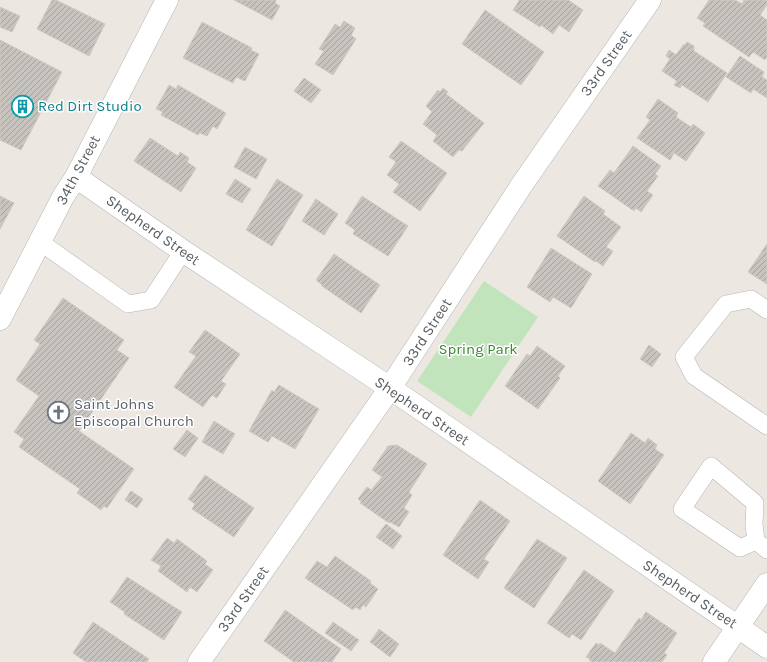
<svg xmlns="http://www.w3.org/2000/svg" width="767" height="662" font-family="Karla,sans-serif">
<defs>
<pattern id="building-hatch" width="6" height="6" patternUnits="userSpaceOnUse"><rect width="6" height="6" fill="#c7c3be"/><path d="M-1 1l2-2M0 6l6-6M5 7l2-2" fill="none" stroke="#a5a29e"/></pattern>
</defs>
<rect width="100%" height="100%" fill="#ece8e1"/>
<polygon fill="#c2e4bd" points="484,281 538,317 471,417 417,381"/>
<g fill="url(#building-hatch)" stroke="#d1c9bf">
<polygon points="52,0 56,0 105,24 89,56 37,29"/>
<polygon points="234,0 276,0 275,3 280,6 272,20"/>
<polygon points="518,0 568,0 583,10 569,32 559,25 553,34 541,25 540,27 513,10 519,1"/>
<polygon points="709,0 735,0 742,4 744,0 767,0 767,5 760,15 767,20 767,57 765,60 753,52 749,57 703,26 705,23 697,18"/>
<polygon points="0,7 20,16 12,32 0,27"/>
<polygon points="485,10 544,52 521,85 462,44"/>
<polygon points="344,21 355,28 351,35 356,39 333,75 315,64 324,51 319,49 335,24 340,27"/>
<polygon points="202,22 252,48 251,50 259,54 245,81 236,77 233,83 183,58"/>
<polygon points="0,40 62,72 21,150 0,140"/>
<polygon points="687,42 694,46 694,51 727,73 708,102 682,85 680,88 674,85 677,81 662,71 670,59 666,56 669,50 676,55 684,44 685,45"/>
<polygon points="740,56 764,72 762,77 767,80 767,98 753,89 751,93 726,77"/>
<polygon points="304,78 321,90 311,103 294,91"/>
<polygon points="169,85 176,89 178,85 226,113 217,129 213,126 207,136 200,133 198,135 161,115 163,112 156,109"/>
<polygon points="443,88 448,92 446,94 484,123 462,151 459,150 453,157 433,141 437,135 423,124 432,112 426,106 438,90 440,92"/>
<polygon points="658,99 678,113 676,117 691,127 693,124 705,133 686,161 674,153 670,160 637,138 650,120 646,117"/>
<polygon points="150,138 178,156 180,152 189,158 187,162 196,168 181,192 134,161"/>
<polygon points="401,141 447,173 420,211 393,192 399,184 387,175 396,162 389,157"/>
<polygon points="633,146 661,166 655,174 658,176 647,191 653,195 641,212 636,208 634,211 598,186 610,170 614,173"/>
<polygon points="245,147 267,159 256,179 234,167"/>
<polygon points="235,179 251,189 242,203 226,194"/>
<polygon points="277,179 303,195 272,246 246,230"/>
<polygon points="0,196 14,203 0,229"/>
<polygon points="362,196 408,226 388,256 353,234 355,230 345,223"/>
<polygon points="584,196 605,211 603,214 621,227 606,247 613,251 603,266 596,261 595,262 557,236"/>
<polygon points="316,199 338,214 324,235 302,221"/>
<polygon points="767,244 767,284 748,272"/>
<polygon points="551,248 592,274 571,308 553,297 550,302 527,287"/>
<polygon points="334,254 380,285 361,313 322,286 322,285 316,280"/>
<polygon points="63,298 124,340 117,350 129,358 79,431 134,469 107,508 104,506 101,510 77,493 80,489 19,447 24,439 14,432 39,396 16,380 40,344 34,340"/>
<polygon points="205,330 240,354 221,381 226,384 217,398 212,395 203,407 174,387 196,356 189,352"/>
<polygon points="649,345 661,354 652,367 640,359"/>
<polygon points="537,346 565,366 558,376 560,378 538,409 505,386 527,354 530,356"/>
<polygon points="279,385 319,409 295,449 272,436 268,442 249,431 272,390 274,392"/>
<polygon points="214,421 235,434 223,454 202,442"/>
<polygon points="187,430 198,438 185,457 173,449"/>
<polygon points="631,433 645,443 648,438 657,445 655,449 664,455 630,504 598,481"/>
<polygon points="397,445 427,464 409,492 412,495 404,508 409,512 399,527 390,522 389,523 360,503 362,502 358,499 367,487 373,491 372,489 382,477 372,470 388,446"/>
<polygon points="205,475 254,508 234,537 192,509 195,504 188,499"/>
<polygon points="131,491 143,499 137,508 125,500"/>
<polygon points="480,500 510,521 484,559 489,562 478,579 443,555"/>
<polygon points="386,524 402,536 393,549 376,537"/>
<polygon points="167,538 174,543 177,539 207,561 205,564 213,570 197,592 190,587 187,592 158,571 161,566 151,560"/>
<polygon points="537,539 567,558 534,608 504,588"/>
<polygon points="335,556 371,581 370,583 378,589 366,607 363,605 360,610 355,607 353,610 305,578 317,561 327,567"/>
<polygon points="584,570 614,591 581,640 572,634 569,638 547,623"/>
<polygon points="127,577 182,612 164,640 124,614 125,612 110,602"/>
<polygon points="285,610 341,649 332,662 294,662 264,641"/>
<polygon points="646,612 677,633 664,653 667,655 662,662 592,662 589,660 590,659 586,657 596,643 599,645 600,643 615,653 639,618 641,620"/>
<polygon points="93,622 149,659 147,662 86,662 73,653"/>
<polygon points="333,622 359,640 351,651 325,633"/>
<polygon points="379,629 399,644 390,657 370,642"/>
</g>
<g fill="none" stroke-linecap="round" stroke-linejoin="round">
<defs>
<g id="service">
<polyline points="40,242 128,304 151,300 183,251"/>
<polyline points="767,310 751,299 726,304 684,357 694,376 767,426"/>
<polyline points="756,541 740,548 682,509 711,466 755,503 754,524 756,541 767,550"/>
</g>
<g id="minor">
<polyline points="76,177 183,251 390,388 767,647"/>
<polyline points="199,662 390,388 521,186 650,0"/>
<polyline points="714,662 767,584"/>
</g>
<polyline id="tertiary" points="0,319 63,197 76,177 167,0"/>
</defs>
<use href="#service" stroke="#b2b5b9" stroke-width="18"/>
<use href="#minor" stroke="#b2b5b9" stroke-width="23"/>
<use href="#tertiary" stroke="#b2b5b9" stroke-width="23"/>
<use href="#service" stroke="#fff" stroke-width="17"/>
<use href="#minor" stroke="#fff" stroke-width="22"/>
<use href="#tertiary" stroke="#fff" stroke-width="22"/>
</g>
<defs>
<symbol id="building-ring" viewBox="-11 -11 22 22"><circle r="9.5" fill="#fff" stroke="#0f9aa8" stroke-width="1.5"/><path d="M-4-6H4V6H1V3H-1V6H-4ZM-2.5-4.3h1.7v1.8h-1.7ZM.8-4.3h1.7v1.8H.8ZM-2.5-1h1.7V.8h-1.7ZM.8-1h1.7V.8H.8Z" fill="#0f9aa8"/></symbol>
<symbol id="church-ring" viewBox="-11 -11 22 22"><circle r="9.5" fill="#fff" stroke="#6b7280" stroke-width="1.5"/><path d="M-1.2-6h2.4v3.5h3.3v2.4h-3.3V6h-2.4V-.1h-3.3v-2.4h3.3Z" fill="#6b7280"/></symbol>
</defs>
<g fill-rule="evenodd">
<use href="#building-ring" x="10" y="94" width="25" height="25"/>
<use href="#church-ring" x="46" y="400" width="25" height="25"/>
</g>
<g text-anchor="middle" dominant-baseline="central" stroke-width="3" stroke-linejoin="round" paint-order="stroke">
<g font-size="15" fill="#595e62" stroke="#fff">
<text transform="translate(606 63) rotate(-55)">33rd Street</text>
<text transform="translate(78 170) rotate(-62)">34th Street</text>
<text transform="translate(153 230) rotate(35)">Shepherd Street</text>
<text transform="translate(427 332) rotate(-57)">33rd Street</text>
<text transform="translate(422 411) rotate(34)">Shepherd Street</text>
<text transform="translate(690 594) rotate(34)">Shepherd Street</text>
<text transform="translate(243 599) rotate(-55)">33rd Street</text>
</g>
<g font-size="15" fill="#0d838f" stroke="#fff" text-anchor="start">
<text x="38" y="106">Red Dirt Studio</text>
</g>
<g font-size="15" fill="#3b8535" stroke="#fff">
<text x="478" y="349">Spring Park</text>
</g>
<g font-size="15" fill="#5b616d" stroke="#fff" text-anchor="start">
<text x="74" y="404">Saint Johns<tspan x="74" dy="17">Episcopal Church</tspan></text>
</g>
</g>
</svg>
